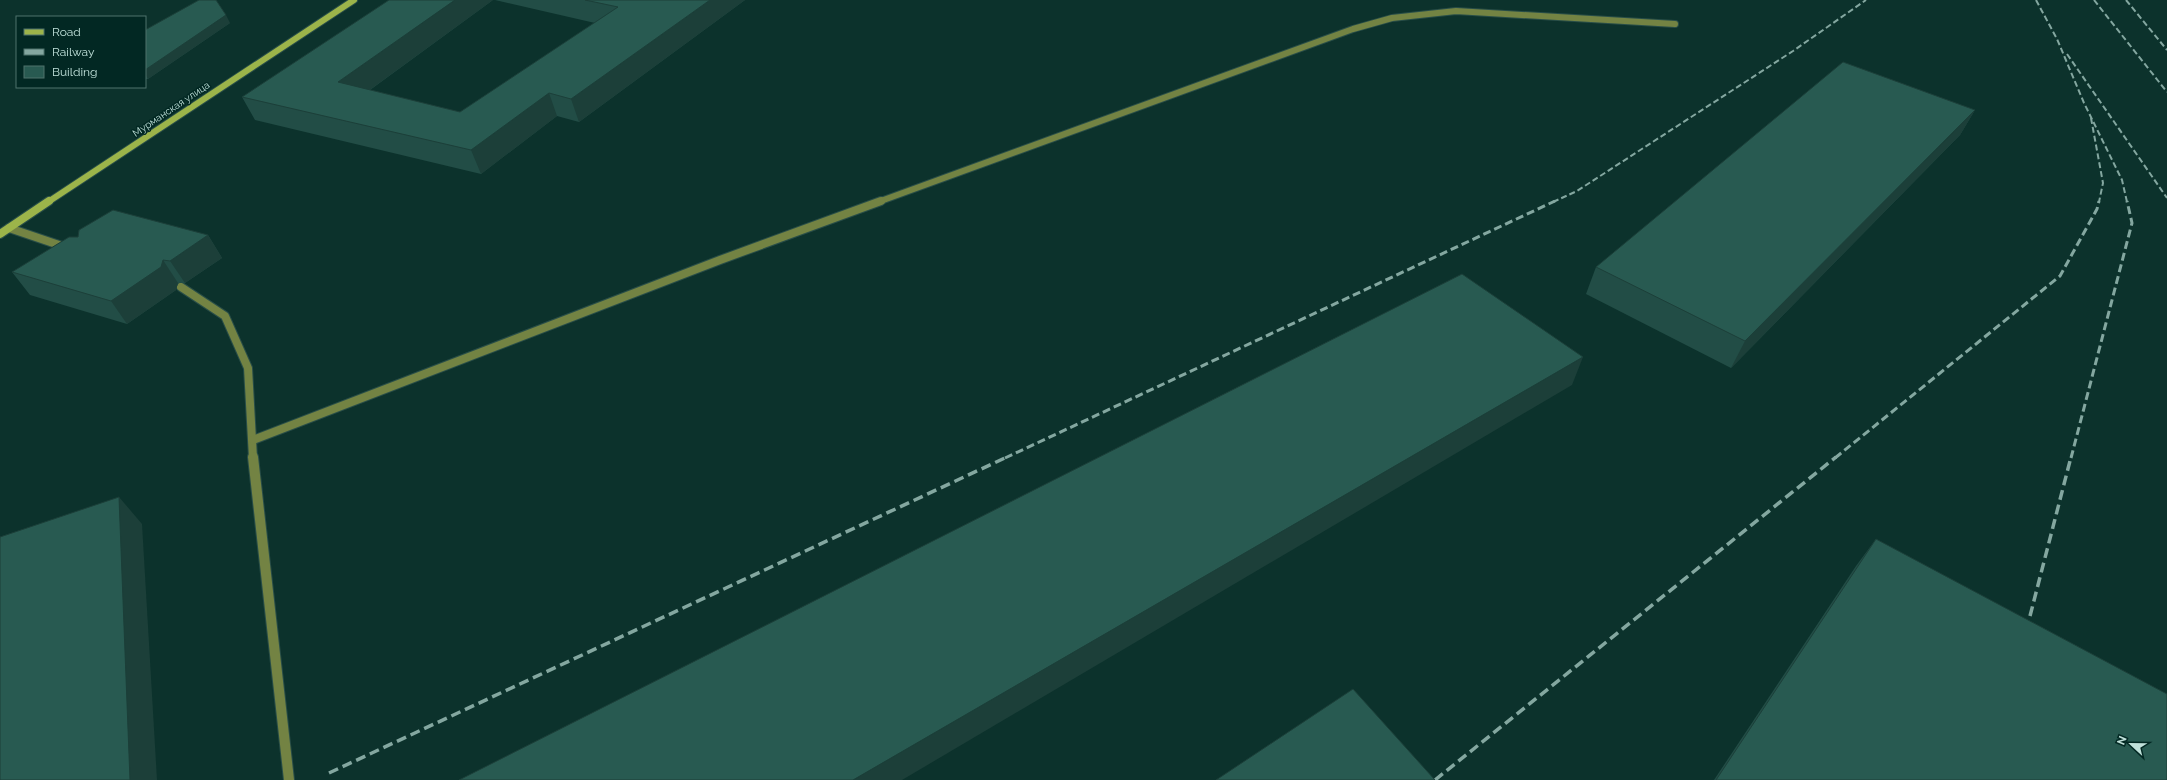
<svg xmlns="http://www.w3.org/2000/svg" width="2167" height="780" font-family="Raleway,sans-serif">
<rect width="100%" height="100%" fill="#0c322c"/>
<g fill="none" stroke-linecap="round" stroke-linejoin="round">
<defs>
<polyline id="lane-far2" points="878,202 1353,29 1392,18 1456,11 1675,24"/>
<g id="lane-far1">
<polyline points="9,228 65,247"/>
<polyline points="181,287 225,316 248,368 253,458"/>
<polyline points="253,440 720,260 881,201"/>
</g>
<polyline id="lane" points="253,457 289,780"/>
<polyline id="secondary-far1" points="48,202 354,0"/>
<polyline id="secondary" points="0,234 49,201"/>
</defs>
<use href="#lane-far2" stroke="#294e48" stroke-width="8"/>
<use href="#lane-far1" stroke="#294e48" stroke-width="10"/>
<use href="#lane" stroke="#294e48" stroke-width="12"/>
<use href="#secondary-far1" stroke="#294e48" stroke-width="8"/>
<use href="#secondary" stroke="#294e48" stroke-width="10"/>
<use href="#lane-far2" stroke="#738343" stroke-width="6"/>
<use href="#lane-far1" stroke="#738343" stroke-width="8"/>
<use href="#lane" stroke="#738343" stroke-width="10"/>
<use href="#secondary-far1" stroke="#9cb44a" stroke-width="6"/>
<use href="#secondary" stroke="#9cb44a" stroke-width="8"/>
<g stroke="#84a7a0" stroke-width="2" stroke-dasharray="6 3" stroke-linecap="butt">
<polyline points="2036,0 2057,39 2084,103 2122,180 2127,202"/>
<polyline points="2094,0 2167,92"/>
<polyline points="2126,0 2167,50"/>
<polyline points="2067,54 2167,198"/>
<polyline points="2091,118 2103,183 2099,202"/>
<polyline points="1553,202 1577,191 1793,51 1866,0"/>
</g>
<g stroke="#84a7a0" stroke-width="3" stroke-dasharray="8 4" stroke-linecap="butt">
<polyline points="1005,458 1555,201"/>
<polyline points="1835,458 2060,276 2097,209 2099,201"/>
<polyline points="2071,458 2132,223 2127,201"/>
</g>
<g stroke="#84a7a0" stroke-width="3.5" stroke-dasharray="10 5" stroke-linecap="butt">
<polyline points="2030,616 2071,457"/>
<polyline points="329,773 1007,457"/>
<polyline points="1435,780 1836,457"/>
</g>
</g>
<g fill="#224d46">
<polygon points="493,0 370,90 460,112 595,23 495,0 745,0 579,122 557,116 481,174 255,120 242,97"/>
<polygon points="230,23 148,79 145,79 145,30"/>
<polygon points="1975,110 1960,135 1731,368 1586,294 1596,267"/>
<polygon points="208,235 222,258 185,283 178,283 176,290 127,324 30,295 12,272 78,237"/>
<polygon points="1876,539 2167,780 1714,780 1856,566"/>
</g>
<g fill="#1c3f39">
<polygon points="455,0 493,0 349,105 338,82"/>
<polygon points="710,0 745,0 579,122 571,99"/>
<polygon points="226,15 230,23 148,79 145,74 145,70"/>
<polygon points="549,93 557,116 481,174 471,150"/>
<polygon points="1975,110 1960,135 1731,368 1745,341"/>
<polygon points="208,235 222,258 185,283 170,261"/>
<polygon points="163,260 178,283 176,290 127,324 111,301"/>
<polygon points="1583,357 1572,385 902,780 853,780"/>
<polygon points="119,497 142,524 157,780 130,780"/>
</g>
<g fill="#285a51" stroke="#1c3f39">
<polygon points="199,0 216,0 226,15 145,70 145,30"/>
<polygon points="389,0 455,0 338,82 460,112 618,7 585,0 710,0 571,99 549,93 471,150 242,97"/>
<polygon points="1843,62 1975,110 1745,341 1596,267"/>
<polygon points="113,210 208,235 170,261 163,260 161,267 111,301 12,272 69,237 78,237 79,230"/>
<polygon points="1462,274 1583,357 853,780 459,780"/>
<polygon points="119,497 130,780 0,780 0,537"/>
<polygon points="1876,539 2167,694 2167,780 1716,780"/>
<polygon points="1353,689 1435,780 1216,780"/>
</g>
<g text-anchor="middle" dominant-baseline="central" stroke-width="3" stroke-linejoin="round" paint-order="stroke">
<g font-size="10" fill="#c0e1da" stroke="#022823">
<text transform="translate(171 109) rotate(-34)">Мурманская улица</text>
</g>
</g>
<rect x="16" y="16" width="130" height="72" fill="#022823" stroke="#4e726c"/>
<rect x="24" y="29" width="20" height="6" fill="#9cb44a" stroke="#4e726c"/>
<text x="52" y="36" font-size="12" fill="#c0e1da">Road</text>
<rect x="24" y="49" width="20" height="6" fill="#84a7a0" stroke="#4e726c"/>
<text x="52" y="56" font-size="12" fill="#c0e1da">Railway</text>
<rect x="24" y="66" width="20" height="12" fill="#285a51" stroke="#4e726c"/>
<text x="52" y="76" font-size="12" fill="#c0e1da">Building</text>
<g transform="translate(2131 744) rotate(292)" stroke="#022823" stroke-width="3" paint-order="stroke">
<path d="M0-3L7 15L0 10L-7 15Z" fill="#c0e1da"/>
<text y="-6" font-size="11" font-weight="bold" text-anchor="middle" fill="#c0e1da">N</text>
</g>
</svg>
